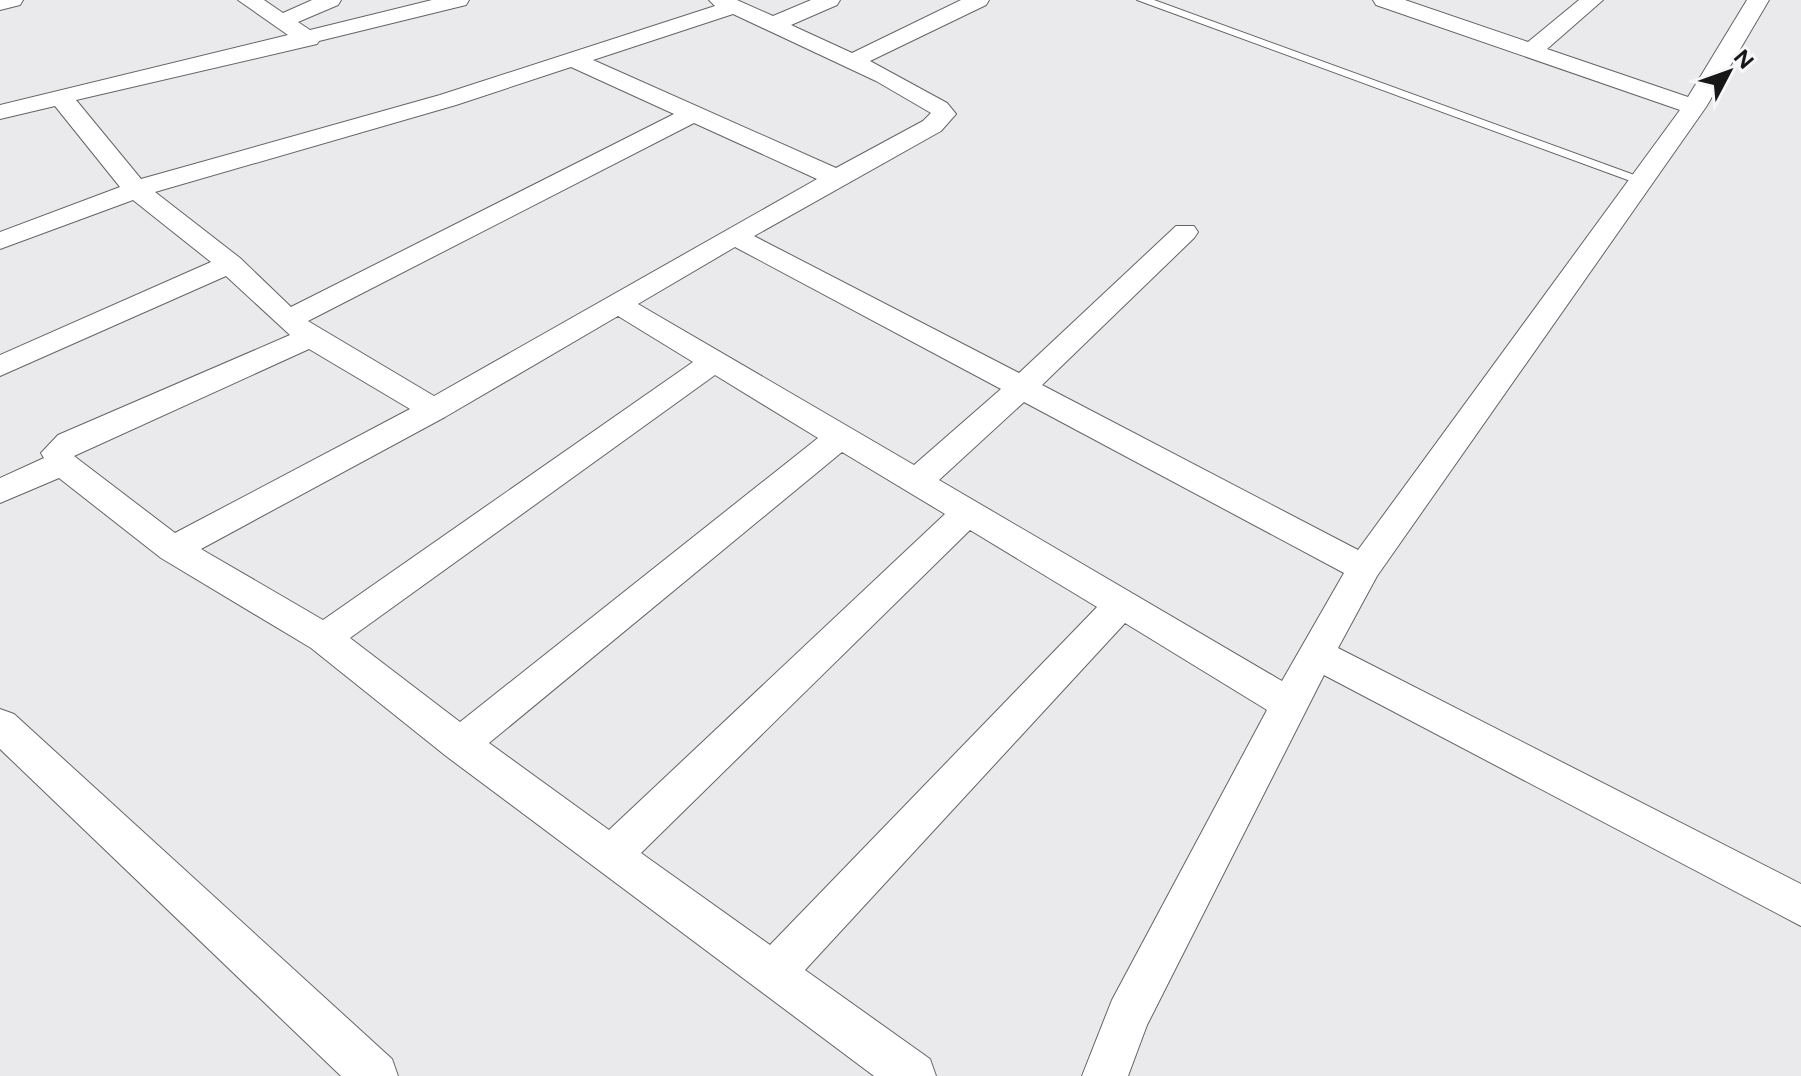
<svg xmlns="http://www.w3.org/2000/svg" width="1801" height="1076" font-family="Figtree,sans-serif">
<rect width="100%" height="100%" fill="#eaeaec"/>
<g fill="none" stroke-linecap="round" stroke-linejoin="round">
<defs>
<polygon id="service" points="1137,0 1154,0 1648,180 1641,184 1636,183"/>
<g id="minor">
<polygon points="0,0 23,0 20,5 0,10"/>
<path d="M238,0H264L283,13L312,0H341L338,5L298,22L310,30L432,0H469L466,5L319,41L317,44L76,100L141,179L440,95L715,6L709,0H737L773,16L811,0H840L837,5L791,25L852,53L961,0H989L986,5L870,61L947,103L956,114L941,131L754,236L1019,373L1176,226H1194L1198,232L1194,238L1042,385L1358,550L1680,110L1376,5L1373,0H1405L1528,42L1579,0H1603L1547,49L1688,97L1747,0H1769L1706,107L1377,576L1338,648L1801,884V926L1324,675L1147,1025L1128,1076H1082L1112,1000L1267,710L1125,623L805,970L930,1059L936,1076H874L446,756L311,648L161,558L59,478L0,503V478L44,458L41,453L58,435L290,335L226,276L0,376V355L211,262L133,200L0,249V232L120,187L55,106L0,119V105L288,35ZM733,14L876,81L931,113L923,121L836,168L593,60ZM571,67L674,114L291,307L240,258L155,192L456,105ZM694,123L817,179L434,396L308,321ZM735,247L1001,389L914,465L638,304ZM618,316L693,362L323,620L201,549L445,417ZM309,349L410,409L175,533L74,456ZM715,375L818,438L460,722L350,638ZM1024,402L1344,573L1282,681L939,480ZM842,452L945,514L609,830L489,743ZM970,530L1097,607L770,945L641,853Z"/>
<polygon points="0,709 14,714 392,1059 398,1076 341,1076 0,749"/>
</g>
</defs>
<use href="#service" stroke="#646466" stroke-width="2"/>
<use href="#minor" stroke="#646466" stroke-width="2"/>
<use href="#service" fill="#fff" fill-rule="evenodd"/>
<use href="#minor" fill="#fff" fill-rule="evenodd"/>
</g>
<g transform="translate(1729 72) rotate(49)" stroke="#f7f7f9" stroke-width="6" paint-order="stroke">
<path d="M0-6L14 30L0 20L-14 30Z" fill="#171717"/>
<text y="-12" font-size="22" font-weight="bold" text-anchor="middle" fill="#171717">N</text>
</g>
</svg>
